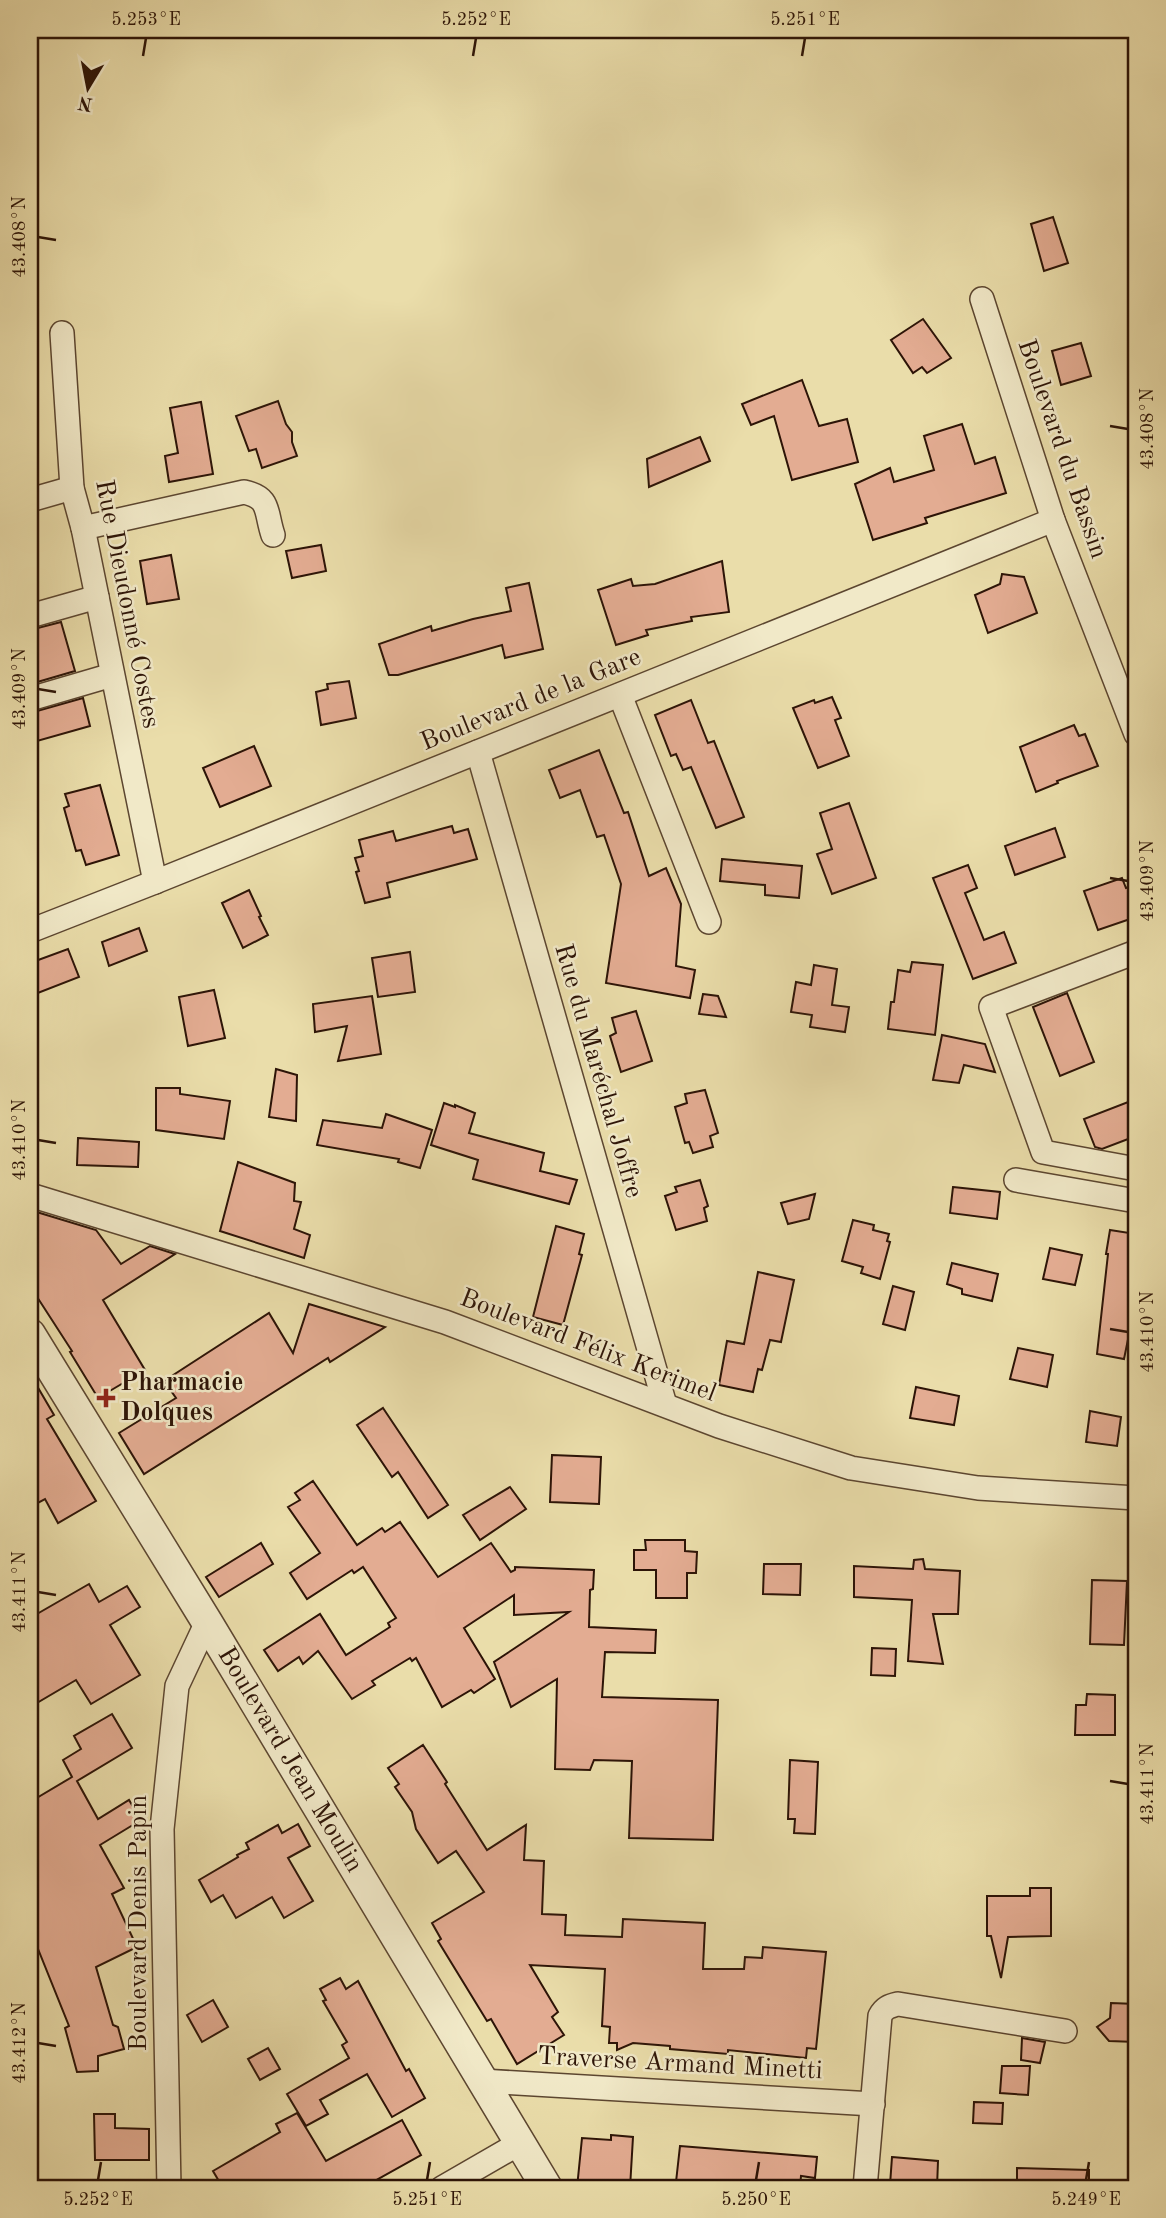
<svg xmlns="http://www.w3.org/2000/svg" width="1166" height="2218" font-family="'Old Standard TT',serif">
<rect width="100%" height="100%" fill="#eaddaa"/>
<filter id="stains"><feTurbulence type="fractalNoise" baseFrequency=".00286" numOctaves="4"/><feColorMatrix values="0 0 0 0 .2 0 0 0 0 .09 0 0 0 0 .02 0 0 0 .5 -.17"/></filter>
<radialGradient id="worn" r=".72"><stop offset=".6" stop-color="#630" stop-opacity="0"/><stop offset="1" stop-color="#630" stop-opacity=".3"/></radialGradient>
<g fill="#e3ac92" stroke="#2d1407" stroke-width="2">
<polygon points="1053,217 1068,263 1044,271 1031,224"/>
<polygon points="923,319 951,358 927,373 922,367 913,373 891,340"/>
<polygon points="1081,343 1091,376 1061,385 1052,351"/>
<polygon points="802,380 819,426 847,419 858,462 792,480 774,416 751,425 742,404"/>
<polygon points="278,401 286,424 292,432 292,442 297,456 262,468 256,449 249,451 236,416"/>
<polygon points="201,402 213,474 169,482 165,456 178,453 170,408"/>
<polygon points="962,424 975,464 995,457 1006,493 925,518 927,523 873,540 855,484 890,468 894,482 934,470 924,436"/>
<polygon points="700,437 710,461 649,487 647,459"/>
<polygon points="321,545 326,571 292,578 286,551"/>
<polygon points="171,555 179,599 147,604 140,561"/>
<polygon points="722,561 729,612 691,617 692,621 646,630 648,635 616,645 598,590 631,579 633,586 655,584"/>
<polygon points="1002,574 1024,577 1037,613 988,633 975,595 1000,584"/>
<polygon points="529,583 543,649 505,658 502,645 398,675 389,675 379,644 431,626 432,631 473,619 511,611 506,588"/>
<polygon points="61,622 75,671 34,683 30,666 30,630"/>
<polygon points="349,681 356,718 321,725 316,692 328,689 327,684"/>
<polygon points="832,697 841,718 835,720 849,756 818,768 793,708 814,700 815,703"/>
<polygon points="83,698 90,726 30,743 30,713"/>
<polygon points="691,700 708,743 714,741 744,817 716,828 691,767 683,770 676,754 671,756 655,715"/>
<polygon points="1074,725 1079,736 1085,734 1098,766 1057,781 1058,783 1036,792 1020,747"/>
<polygon points="254,746 271,786 220,807 203,768"/>
<polygon points="599,750 624,813 628,812 649,876 666,868 681,904 676,966 695,970 690,998 606,983 621,884 604,835 597,837 580,790 560,798 549,770"/>
<polygon points="100,785 119,855 86,865 81,850 76,851 64,808 69,806 65,794"/>
<polygon points="849,803 876,878 832,894 817,854 832,849 820,813"/>
<polygon points="452,826 454,833 468,829 477,859 387,883 390,897 365,903 356,872 359,871 355,858 363,856 359,840 393,831 396,841"/>
<polygon points="1055,828 1065,857 1015,875 1005,846"/>
<polygon points="722,859 802,866 799,898 765,895 765,885 720,881"/>
<polygon points="968,865 977,888 965,893 984,940 1004,932 1016,963 973,979 933,878"/>
<polygon points="1122,878 1126,888 1136,885 1136,917 1098,930 1084,891"/>
<polygon points="249,890 261,916 259,917 268,935 243,948 222,903"/>
<polygon points="139,928 147,951 109,966 102,942"/>
<polygon points="68,949 79,977 30,996 30,963"/>
<polygon points="410,952 415,992 378,997 372,958"/>
<polygon points="912,962 943,965 935,1035 888,1029 891,1002 894,1002 898,970 910,972"/>
<polygon points="814,965 837,969 832,1005 849,1007 845,1032 810,1027 812,1015 791,1012 796,982 811,985"/>
<polygon points="214,990 225,1038 188,1046 179,997"/>
<polygon points="1067,993 1094,1062 1060,1076 1033,1007"/>
<polygon points="703,994 718,996 726,1017 699,1014"/>
<polygon points="372,996 381,1054 338,1061 347,1026 315,1032 313,1004"/>
<polygon points="636,1011 652,1061 621,1072 610,1036 616,1033 612,1018"/>
<polygon points="942,1035 985,1044 995,1072 964,1065 959,1083 933,1080"/>
<polygon points="276,1069 297,1075 296,1121 269,1117"/>
<polygon points="156,1088 180,1088 180,1094 230,1101 224,1139 156,1130"/>
<polygon points="705,1090 718,1133 710,1136 713,1147 693,1153 689,1142 685,1143 675,1107 687,1103 685,1094"/>
<polygon points="1136,1099 1136,1136 1102,1149 1095,1147 1084,1119"/>
<polygon points="444,1103 455,1107 455,1105 475,1113 469,1133 544,1153 540,1171 577,1180 569,1204 473,1179 478,1160 431,1145"/>
<polygon points="386,1114 432,1130 420,1168 398,1162 399,1159 317,1145 323,1120 382,1128"/>
<polygon points="78,1138 139,1142 138,1167 77,1165"/>
<polygon points="238,1162 295,1183 294,1201 301,1202 294,1229 310,1235 304,1258 220,1231"/>
<polygon points="700,1180 708,1206 704,1208 707,1221 676,1230 665,1196 677,1192 675,1187"/>
<polygon points="953,1187 1000,1192 997,1219 950,1213"/>
<polygon points="815,1194 809,1219 788,1224 781,1203"/>
<polygon points="30,1210 96,1230 121,1264 150,1246 175,1254 103,1300 145,1370 98,1398 70,1352 72,1351 30,1286"/>
<polygon points="853,1220 874,1225 873,1230 889,1234 887,1241 890,1242 880,1279 861,1273 863,1267 842,1261"/>
<polygon points="556,1226 584,1234 579,1254 582,1255 563,1325 533,1317"/>
<polygon points="1110,1230 1136,1234 1136,1300 1124,1359 1097,1354 1108,1254 1106,1254"/>
<polygon points="1050,1248 1082,1255 1075,1285 1043,1279"/>
<polygon points="952,1263 998,1274 992,1301 962,1294 962,1289 947,1284"/>
<polygon points="758,1272 794,1280 781,1342 770,1340 762,1370 758,1369 753,1392 719,1385 727,1341 744,1344"/>
<polygon points="893,1286 914,1292 905,1330 883,1324"/>
<polygon points="309,1304 385,1327 330,1362 328,1358 144,1474 119,1433 176,1398 164,1381 269,1313 293,1353"/>
<polygon points="1018,1348 1053,1355 1047,1387 1010,1379"/>
<polygon points="30,1374 54,1415 47,1419 96,1501 58,1523 45,1499 30,1507"/>
<polygon points="916,1387 959,1396 954,1425 910,1418"/>
<polygon points="383,1408 448,1505 428,1518 398,1472 392,1477 357,1425"/>
<polygon points="1090,1411 1121,1417 1117,1446 1086,1442"/>
<polygon points="552,1455 601,1457 599,1504 550,1502"/>
<polygon points="313,1481 357,1545 382,1528 385,1532 400,1522 438,1577 491,1543 511,1572 515,1570 515,1567 594,1570 593,1589 590,1590 589,1627 656,1630 655,1653 605,1652 602,1697 718,1700 713,1840 629,1838 632,1761 594,1760 590,1770 555,1769 557,1679 511,1707 494,1662 569,1612 514,1615 514,1595 464,1628 495,1679 474,1693 471,1690 442,1707 416,1658 412,1661 410,1658 372,1681 375,1685 352,1699 318,1651 303,1664 299,1657 278,1671 264,1650 320,1614 346,1655 390,1627 388,1623 396,1618 363,1567 354,1573 352,1570 307,1599 290,1573 320,1553 288,1507 300,1500 295,1493"/>
<polygon points="510,1487 526,1509 480,1540 463,1515"/>
<polygon points="645,1540 685,1540 685,1551 697,1552 696,1573 687,1573 687,1598 656,1598 656,1570 634,1570 634,1550 646,1550"/>
<polygon points="261,1543 273,1564 219,1597 206,1577"/>
<polygon points="923,1559 925,1569 960,1571 958,1614 933,1614 943,1664 908,1661 912,1600 854,1597 854,1566 913,1569 914,1560"/>
<polygon points="764,1564 801,1564 800,1595 763,1594"/>
<polygon points="1092,1580 1127,1581 1124,1645 1090,1644"/>
<polygon points="89,1584 99,1602 127,1586 140,1607 110,1625 140,1675 91,1704 76,1680 30,1707 30,1618"/>
<polygon points="872,1648 896,1649 895,1676 871,1675"/>
<polygon points="1087,1694 1115,1695 1115,1735 1075,1735 1076,1705 1086,1705"/>
<polygon points="112,1714 132,1748 77,1781 98,1819 129,1800 141,1820 100,1845 124,1888 112,1894 137,1947 96,1967 113,2025 118,2027 124,2049 98,2056 98,2071 77,2072 65,2028 69,2026 30,1929 30,1802 72,1777 63,1760 81,1749 74,1736"/>
<polygon points="423,1745 447,1782 445,1784 487,1850 526,1825 524,1860 544,1861 542,1914 566,1915 565,1935 622,1937 623,1919 705,1923 703,1969 744,1969 745,1957 762,1958 763,1947 826,1952 816,2049 807,2048 806,2058 728,2050 728,2054 670,2049 670,2046 633,2043 617,2050 617,2043 609,2043 610,2027 602,2026 605,1969 530,1965 558,2012 552,2017 564,2035 517,2064 491,2019 487,2021 438,1941 441,1939 432,1923 484,1892 456,1851 438,1863 416,1829 412,1812 395,1787 399,1784 388,1768"/>
<polygon points="790,1760 818,1762 815,1834 794,1833 795,1819 788,1819"/>
<polygon points="298,1824 310,1846 288,1858 313,1901 284,1918 272,1897 236,1918 223,1895 211,1902 199,1880 238,1857 237,1855 249,1849 246,1843 278,1825 282,1833"/>
<polygon points="1030,1888 1051,1888 1051,1936 1008,1937 1001,1978 991,1936 987,1936 987,1896 1030,1896"/>
<polygon points="340,1978 346,1989 358,1981 406,2071 409,2069 425,2098 392,2117 367,2074 320,2100 328,2114 306,2126 287,2094 349,2058 342,2045 347,2042 323,2001 326,2000 320,1989"/>
<polygon points="213,2000 228,2027 202,2042 187,2015"/>
<polygon points="1111,2003 1136,2004 1136,2042 1109,2041 1097,2027 1110,2018"/>
<polygon points="1022,2038 1045,2042 1040,2063 1021,2060"/>
<polygon points="268,2048 280,2069 260,2080 248,2059"/>
<polygon points="1002,2066 1030,2066 1028,2095 1000,2093"/>
<polygon points="974,2102 1003,2103 1002,2124 973,2123"/>
<polygon points="297,2113 326,2161 402,2120 421,2155 373,2182 376,2188 223,2188 213,2171 280,2132 276,2124"/>
<polygon points="94,2114 115,2114 115,2128 149,2129 149,2160 95,2160"/>
<polygon points="611,2135 633,2137 630,2188 577,2188 582,2138 611,2140"/>
<polygon points="680,2146 817,2157 815,2178 801,2176 800,2188 751,2185 751,2188 749,2188 676,2182"/>
<polygon points="892,2157 938,2161 937,2188 890,2185"/>
<polygon points="1017,2168 1089,2170 1089,2188 1017,2188"/>
</g>
<g fill="none" stroke-linecap="round" stroke-linejoin="round">
<defs>
<g id="minor">
<polyline points="982,299 1053,520 1136,734"/>
<polyline points="62,333 72,488 83,528 155,882"/>
<polyline points="30,500 72,488"/>
<path d="M83,528L244,492C271,498 265,511 273,535"/>
<polyline points="30,616 97,597"/>
<polyline points="620,695 709,922"/>
<polyline points="30,699 112,675"/>
<polyline points="478,752 665,1405"/>
<polyline points="30,931 155,882 1053,520"/>
<polyline points="1136,952 991,1007 1043,1152 1136,1169"/>
<polyline points="1016,1180 1136,1201"/>
<polyline points="30,1195 445,1322 719,1426 851,1468 978,1488 1136,1498"/>
<polyline points="482,2081 873,2104"/>
<polyline points="169,2188 162,1829 177,1686 207,1622"/>
<polyline points="442,2188 520,2143"/>
<path d="M865,2188L880,2016C884,2008 889,2006 898,2004L1065,2031"/>
</g>
<g id="tertiary">
<path id="s1" d="M30,1334L207,1622L547,2188"/>
</g>
</defs>
<use href="#minor" stroke="#5c4630" stroke-width="26"/>
<use href="#tertiary" stroke="#5c4630" stroke-width="33"/>
<use href="#minor" stroke="#f1e9c8" stroke-width="23"/>
<use href="#tertiary" stroke="#f1e9c8" stroke-width="30"/>
</g>
<path fill="none" stroke="#2d1407" stroke-width="2.5" d="M143,56L146,38M473,56L476,38M802,56L805,38M38,237L56,240M1110,426L1128,429M38,689L56,692M1110,878L1128,881M38,1140L56,1143M1110,1329L1128,1332M38,1592L56,1595M1110,1781L1128,1784M38,2043L56,2046M98,2180L101,2162M427,2180L430,2162M756,2180L759,2162M1086,2180L1089,2162"/>
<path fill="#8f2418" stroke="#f1e9c8" stroke-width="2.5" d="M102.5 1387.5h7v7h7v7h-7v7h-7v-7h-7v-7h7z"/>
<g text-anchor="middle" dominant-baseline="central" stroke-width="5" stroke-linejoin="round" paint-order="stroke">
<g font-size="26" fill="#2d1407" stroke="#f1e9c8">
<text transform="translate(1062 449) rotate(71)">Boulevard du Bassin</text>
<text transform="translate(127 604) rotate(79)">Rue Dieudonné Costes</text>
<text transform="translate(531 700) rotate(-22)">Boulevard de la Gare</text>
<text transform="translate(598 1071) rotate(74)">Rue du Maréchal Joffre</text>
<text transform="translate(588 1346) rotate(21)">Boulevard Félix Kerimel</text>
<text stroke="none"><textPath href="#s1" startOffset="499">Boulevard Jean Moulin</textPath></text>
<text transform="translate(139 1923) rotate(-90)">Boulevard Denis Papin</text>
<text transform="translate(680 2064) rotate(3)">Traverse Armand Minetti</text>
</g>
<g font-size="26" font-weight="bold" fill="#2d1407" stroke="#f1e9c8" text-anchor="start">
<text x="120" y="1383">Pharmacie<tspan x="120" dy="30">Dolques</tspan></text>
</g>
</g>
<rect width="1166" height="2218" fill="none" stroke="#eaddaa" stroke-width="77"/>
<g transform="translate(88 88) rotate(190)" stroke="#f1e9c8" stroke-width="5" paint-order="stroke">
<path d="M0-5L12 26L0 18L-12 26Z" fill="#2d1407"/>
<text y="-10" font-size="19" font-weight="bold" text-anchor="middle" fill="#2d1407">N</text>
</g>
<rect x="38" y="38" width="1090" height="2142" fill="none" stroke="#2d1407" stroke-width="2.5"/>
<g font-size="18" text-anchor="middle" fill="#2d1407">
<text x="146" y="25">5.253°E</text>
<text x="476" y="25">5.252°E</text>
<text x="805" y="25">5.251°E</text>
<text transform="translate(19 237) rotate(-90)" y="6">43.408°N</text>
<text transform="translate(1147 429) rotate(-90)" y="6">43.408°N</text>
<text transform="translate(19 689) rotate(-90)" y="6">43.409°N</text>
<text transform="translate(1147 881) rotate(-90)" y="6">43.409°N</text>
<text transform="translate(19 1140) rotate(-90)" y="6">43.410°N</text>
<text transform="translate(1147 1332) rotate(-90)" y="6">43.410°N</text>
<text transform="translate(19 1592) rotate(-90)" y="6">43.411°N</text>
<text transform="translate(1147 1784) rotate(-90)" y="6">43.411°N</text>
<text transform="translate(19 2043) rotate(-90)" y="6">43.412°N</text>
<text x="98" y="2205">5.252°E</text>
<text x="427" y="2205">5.251°E</text>
<text x="756" y="2205">5.250°E</text>
<text x="1086" y="2205">5.249°E</text>
</g>
<rect width="100%" height="100%" filter="url(#stains)"/>
<rect width="100%" height="100%" fill="url(#worn)"/>
</svg>
